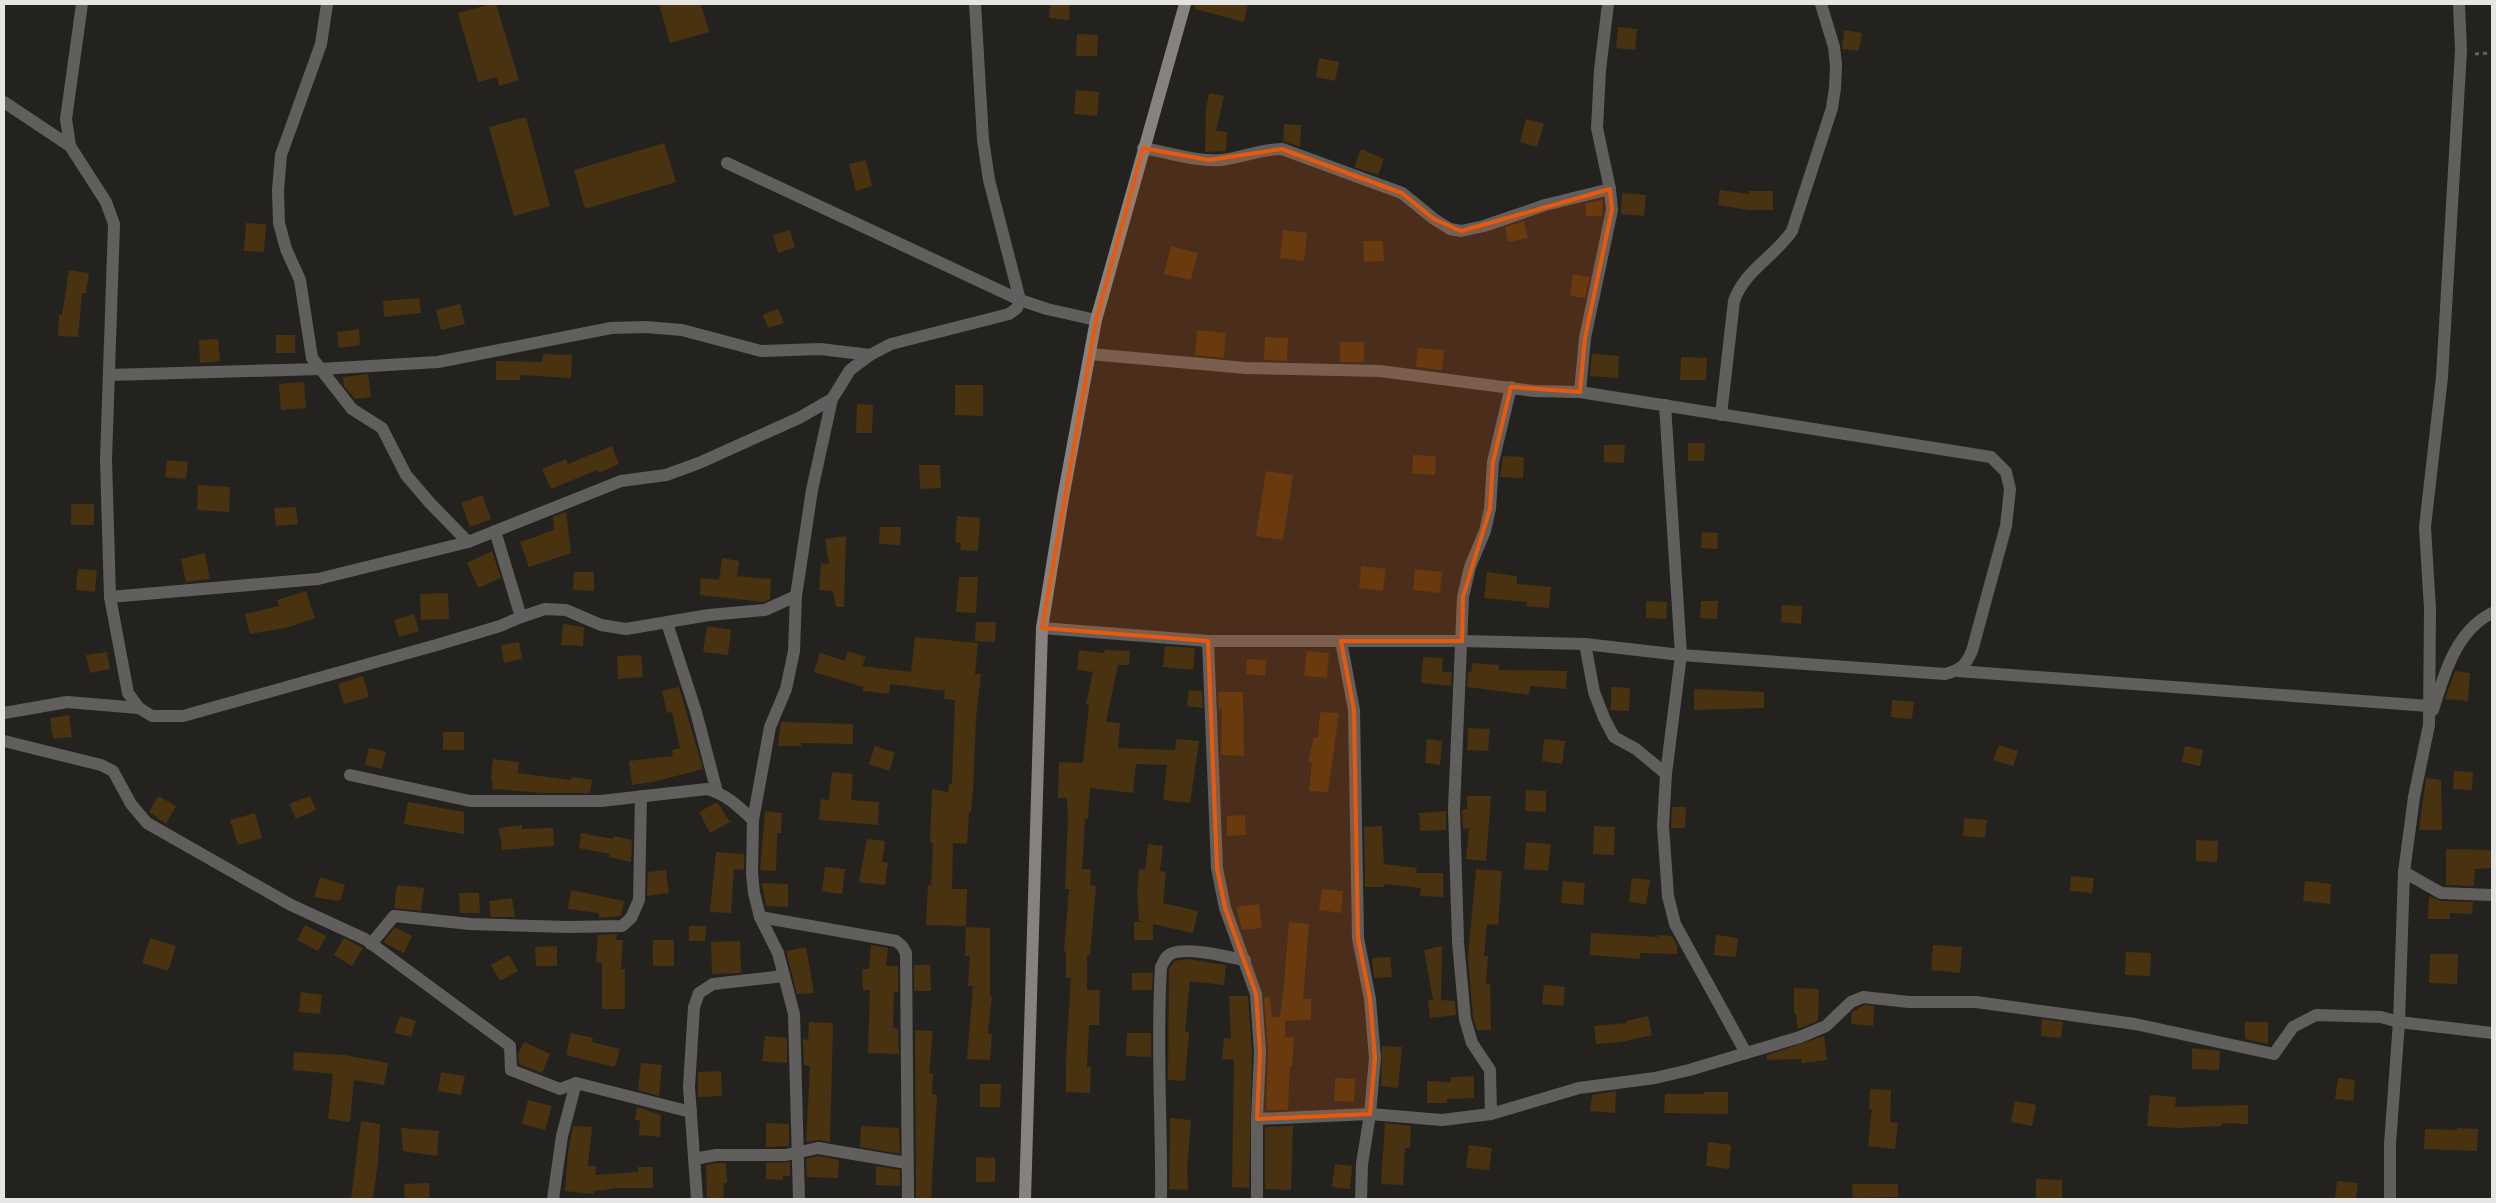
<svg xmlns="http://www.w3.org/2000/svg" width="2496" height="1203" font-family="Arial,sans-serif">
<rect width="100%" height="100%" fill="#24221f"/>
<g fill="#493210">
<polygon points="491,4 496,4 519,80 499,86 497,77 478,82 458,13"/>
<polygon points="659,4 701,4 709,32 670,43"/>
<polygon points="1050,4 1070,4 1069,20 1049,18"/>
<polygon points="1195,4 1248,4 1244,22 1195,9"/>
<polygon points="1618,27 1637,29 1635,50 1616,48"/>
<polygon points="1844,30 1862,33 1859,51 1842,49"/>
<polygon points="1077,34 1098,35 1097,56 1076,56"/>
<polygon points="1319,58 1339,62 1335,81 1316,77"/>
<polygon points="1076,90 1099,92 1097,116 1074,114"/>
<polygon points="1209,93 1224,96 1216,131 1227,132 1226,151 1205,152 1206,109"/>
<polygon points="526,117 550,206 514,216 489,127"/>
<polygon points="1526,119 1544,124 1537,147 1520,142"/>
<polygon points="1284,124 1301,125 1300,147 1283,141"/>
<polygon points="664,143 676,182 585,209 574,170"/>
<polygon points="1361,149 1384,159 1378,175 1354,167"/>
<polygon points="866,160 872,186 856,191 849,164"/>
<polygon points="1720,190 1749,194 1749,191 1773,191 1773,210 1749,210 1718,205"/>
<polygon points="1622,193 1646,195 1644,216 1621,214"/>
<polygon points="1603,200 1602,216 1586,216 1586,203"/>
<polygon points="1524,221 1528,238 1508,242 1505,227"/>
<polygon points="246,223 266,224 264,252 244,251"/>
<polygon points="790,230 795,247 778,253 773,235"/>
<polygon points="1283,230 1307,233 1304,261 1280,258"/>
<polygon points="1363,241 1383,241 1384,261 1364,262"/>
<polygon points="1171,246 1198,253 1191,280 1164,274"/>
<polygon points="69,270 89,273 86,293 82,293 78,337 58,336 59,315 62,315"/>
<polygon points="1573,274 1590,277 1585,298 1570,296"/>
<polygon points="419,298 421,313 384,317 383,301"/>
<polygon points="460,304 465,324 441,330 436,310"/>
<polygon points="778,309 784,323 768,328 763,315"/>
<polygon points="359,329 360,345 339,348 337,332"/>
<polygon points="1197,330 1226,333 1224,358 1195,355"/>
<rect x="276" y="335" width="19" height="18"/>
<polygon points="1265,337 1288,338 1287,361 1264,360"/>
<polygon points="218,339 220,361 200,363 199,340"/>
<rect x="1340" y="342" width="24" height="20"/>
<polygon points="1418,348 1444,350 1442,370 1416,367"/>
<polygon points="543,354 572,355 571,378 520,375 520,380 496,380 496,361 542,362"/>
<polygon points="1592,354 1619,356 1618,378 1590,376"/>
<polygon points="1681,357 1707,358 1706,380 1680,380"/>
<polygon points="368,374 371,397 355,399 344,386 343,377"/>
<polygon points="304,382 306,408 281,410 279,384"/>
<polygon points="955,385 983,385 983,416 955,415"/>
<polygon points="857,404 873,405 872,433 856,433"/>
<polygon points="1688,443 1705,443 1704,461 1688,461"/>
<polygon points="1604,445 1625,445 1624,463 1604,462"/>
<polygon points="612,446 619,464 598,473 597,470 551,489 542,469 566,459 568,464"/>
<polygon points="1413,455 1436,456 1435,475 1412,473"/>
<polygon points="1503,456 1524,457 1523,478 1500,477"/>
<polygon points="167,460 188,462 186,479 165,477"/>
<polygon points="919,465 940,465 941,488 920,489"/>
<polygon points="1266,471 1293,475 1283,540 1256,536"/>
<polygon points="198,485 230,487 229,512 197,510"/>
<polygon points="482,495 491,519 470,527 461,503"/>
<rect x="71" y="504" width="23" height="21"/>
<polygon points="296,507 298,524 276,526 274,508"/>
<polygon points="566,512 571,553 529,567 520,542 554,530 553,517"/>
<polygon points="957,516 980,518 978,551 960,550 961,543 955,542"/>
<polygon points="880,527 901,527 900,545 879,544"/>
<polygon points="1702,532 1718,533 1717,549 1701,548"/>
<polygon points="846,536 844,607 836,607 833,591 819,590 821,563 829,564 825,539"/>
<polygon points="492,551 501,578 478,588 467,563"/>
<polygon points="205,553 210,579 186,582 181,559"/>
<polygon points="722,558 739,561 737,576 771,579 770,599 764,602 700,595 701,578 719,580"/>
<polygon points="1361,566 1386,569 1383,591 1359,588"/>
<polygon points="78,569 97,570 95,592 76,590"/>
<polygon points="1415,569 1442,572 1440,593 1413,590"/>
<polygon points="574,572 594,572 594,591 573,590"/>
<polygon points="1487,572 1517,576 1517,584 1551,587 1549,608 1526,606 1527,602 1484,598"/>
<polygon points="959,577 978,577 976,613 956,612"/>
<polygon points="306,591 315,618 286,628 250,634 245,614 279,606 277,600"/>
<polygon points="448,593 449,619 421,620 420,594"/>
<polygon points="1646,601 1667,602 1666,619 1646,618"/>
<polygon points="1701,601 1718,601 1717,619 1700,618"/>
<polygon points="1782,605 1802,606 1801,624 1781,622"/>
<polygon points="414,614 419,631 399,637 394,620"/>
<polygon points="976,622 996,622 995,642 975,641"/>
<polygon points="563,624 584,627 583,646 561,645"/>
<polygon points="707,626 731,630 728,655 703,652"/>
<polygon points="915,637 978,643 975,674 981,674 976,718 973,792 971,812 969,812 967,844 953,843 952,889 967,889 966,926 926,925 928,885 931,885 933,843 930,842 932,789 948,792 949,784 952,784 955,700 944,699 945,691 890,684 889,694 863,691 863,687 814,672 820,653 845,661 848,651 866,657 862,666 911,672"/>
<polygon points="519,642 522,659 504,663 501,645"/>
<polygon points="1165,646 1195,648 1193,670 1163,667"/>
<polygon points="1079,650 1104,653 1105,650 1130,651 1129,665 1118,665 1106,722 1120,723 1118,748 1175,750 1176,739 1199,741 1190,803 1163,800 1167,765 1136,764 1133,793 1090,788 1088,819 1085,819 1082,869 1091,870 1090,885 1096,886 1090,955 1087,955 1087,990 1100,990 1099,1025 1089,1025 1087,1067 1091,1067 1090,1093 1066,1092 1066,1057 1071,978 1066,978 1066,952 1064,952 1069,889 1065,889 1068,818 1067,798 1058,798 1059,762 1083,763 1089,705 1086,704 1093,672 1077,670"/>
<polygon points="1307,651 1329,653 1327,678 1304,676"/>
<polygon points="107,652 110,669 90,673 86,655"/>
<polygon points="641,655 643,677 618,679 617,656"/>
<polygon points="1423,657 1443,658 1442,672 1452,672 1451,686 1421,683"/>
<polygon points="1247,659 1266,660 1265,676 1246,674"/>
<polygon points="1472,663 1499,665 1499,670 1567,671 1566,689 1530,686 1529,695 1467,687 1468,672 1471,672"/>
<polygon points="2455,671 2470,673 2468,701 2445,699"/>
<polygon points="363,676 369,697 344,704 338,684"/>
<polygon points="679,687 703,769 653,782 632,785 629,761 673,756 672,750 680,748 672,712 667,713 662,691"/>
<polygon points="1611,687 1630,688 1629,711 1611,710"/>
<polygon points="1694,689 1764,692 1764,708 1694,710"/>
<polygon points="1189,690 1202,691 1203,708 1187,706"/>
<polygon points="1218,692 1243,692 1244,756 1221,755 1222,709 1219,709"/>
<polygon points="1892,700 1914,702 1912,719 1891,717"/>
<polygon points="1320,712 1339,713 1328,792 1309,791 1312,762 1308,762 1314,737 1318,738"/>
<polygon points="69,715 72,737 53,739 50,718"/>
<polygon points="781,722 853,724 853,744 801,743 801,746 778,746"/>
<polygon points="1468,728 1490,729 1488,751 1467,750"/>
<rect x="443" y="732" width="21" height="18"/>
<polygon points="1427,739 1442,741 1440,765 1425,763"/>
<polygon points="1544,739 1565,741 1562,764 1542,761"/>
<polygon points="1999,745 2018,751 2013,766 1993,760"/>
<polygon points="875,746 895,753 889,771 869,764"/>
<polygon points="2185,746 2203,750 2200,766 2182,762"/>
<polygon points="369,748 386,752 382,769 365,765"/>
<polygon points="493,759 519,762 518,773 571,780 572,777 592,780 590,793 543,793 493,789 491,775"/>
<polygon points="2454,771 2473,772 2472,790 2453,789"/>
<polygon points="832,772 853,774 851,800 879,802 878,825 819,820 821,799 829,800"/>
<polygon points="2426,778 2441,780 2442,830 2419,830"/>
<polygon points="1526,790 1546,791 1546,812 1525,811"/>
<polygon points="158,796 176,806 166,824 149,812"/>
<polygon points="310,796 316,810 296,819 289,804"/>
<polygon points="1467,796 1491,796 1486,861 1466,859 1469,828 1463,829 1462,810 1467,809"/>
<polygon points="408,802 464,812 464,834 404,824"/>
<polygon points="717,802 730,822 710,833 699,812"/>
<polygon points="1672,807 1686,807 1685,828 1671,828"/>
<polygon points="765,811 782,813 781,833 777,833 776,871 760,870"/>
<polygon points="1446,811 1446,830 1420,831 1419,813"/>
<polygon points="255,813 262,838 238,845 230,820"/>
<polygon points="1245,815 1246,835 1227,836 1227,816"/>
<polygon points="1964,818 1987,820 1985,838 1963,836"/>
<polygon points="522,825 522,829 553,828 554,846 502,850 499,828"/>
<polygon points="1382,826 1384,864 1417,868 1416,873 1443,873 1443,897 1420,896 1421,888 1384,884 1384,887 1365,887 1364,827"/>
<polygon points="1594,826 1615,827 1614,855 1593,854"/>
<polygon points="581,833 613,839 614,836 632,840 631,862 609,857 610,854 579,848"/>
<polygon points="867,839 885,841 882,862 888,863 885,885 859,882"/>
<polygon points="2196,840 2218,841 2217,862 2196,861"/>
<polygon points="1526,842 1551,844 1548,871 1524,869"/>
<polygon points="1148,844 1163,846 1160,871 1166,872 1163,903 1198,911 1193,933 1153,924 1153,940 1134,940 1134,922 1147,922 1139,921 1137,892 1139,869 1145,870"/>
<polygon points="2446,849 2492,850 2492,868 2475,869 2474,886 2446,885"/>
<polygon points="716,852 744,854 744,870 734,869 731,913 710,912"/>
<polygon points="825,867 845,869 842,894 822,891"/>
<polygon points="1476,869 1502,871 1498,925 1487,924 1484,956 1488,956 1486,984 1490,984 1491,1030 1477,1030 1473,1017 1468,957"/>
<polygon points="666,870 669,893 647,896 648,872"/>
<polygon points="2071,876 2094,878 2092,893 2070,891"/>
<polygon points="320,877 345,885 340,901 314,897"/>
<polygon points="1632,878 1650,880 1646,904 1629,902"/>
<polygon points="1563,881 1585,883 1583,905 1561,903"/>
<polygon points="2305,881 2331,884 2330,904 2303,901"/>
<polygon points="762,883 788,884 788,907 766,906"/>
<polygon points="397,885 424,888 421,911 394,908"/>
<polygon points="1322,889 1343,891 1341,913 1319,910"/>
<polygon points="571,890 624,901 621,916 599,918 599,913 568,909"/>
<polygon points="459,893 479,893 480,913 460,913"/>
<polygon points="2429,896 2441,901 2473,902 2472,914 2450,913 2450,919 2428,919"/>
<polygon points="512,898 515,917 491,917 489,901"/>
<polygon points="1259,904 1262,928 1242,930 1236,907"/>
<polygon points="1289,922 1309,924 1303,999 1311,999 1311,1020 1285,1021 1285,1037 1294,1038 1292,1066 1290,1066 1288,1110 1266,1110 1268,1052 1264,998 1270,997 1272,1017 1280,1017 1283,996"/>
<polygon points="305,925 326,936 318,951 297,940"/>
<polygon points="689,926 706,926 705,941 689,941"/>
<polygon points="395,927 412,936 404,953 383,942"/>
<polygon points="966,927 990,928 990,996 992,996 988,1034 992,1034 990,1060 967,1059 973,986 968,986 970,956 965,956"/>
<polygon points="1591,933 1658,937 1658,935 1672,936 1677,945 1677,954 1640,953 1640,959 1590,955"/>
<polygon points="617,934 616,940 623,940 621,969 625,969 625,1009 602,1009 602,963 596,962 598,935"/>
<polygon points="1716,935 1738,938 1736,957 1714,955"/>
<polygon points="150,938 176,946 168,971 142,963"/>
<polygon points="344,938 363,948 352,966 334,955"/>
<rect x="653" y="940" width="21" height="26"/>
<polygon points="740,941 741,973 712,974 711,942"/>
<polygon points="871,945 888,948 886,966 898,966 898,992 894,992 893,1028 898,1029 899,1054 868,1053 870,990 863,990 862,969 869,969"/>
<polygon points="1933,945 1962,947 1960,973 1931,970"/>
<polygon points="557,946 557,966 536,966 535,947"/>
<polygon points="1442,946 1441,1000 1455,1001 1456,1015 1430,1018 1428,1000 1433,1000 1424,950"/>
<polygon points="806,947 814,993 797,994 786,951"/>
<polygon points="2126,952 2151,953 2150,976 2125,975"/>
<polygon points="2430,954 2458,954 2457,984 2429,983"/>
<polygon points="509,955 518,971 500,981 491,965"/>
<polygon points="1390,957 1392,977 1374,978 1372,958"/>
<polygon points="1188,959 1226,965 1224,985 1190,981 1185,1032 1189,1032 1185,1081 1168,1080 1169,969 1174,961"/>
<polygon points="914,965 930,965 931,991 914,991"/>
<polygon points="1132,973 1153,973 1152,990 1132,990"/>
<polygon points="1544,985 1565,987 1563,1006 1542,1004"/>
<polygon points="1794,988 1819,989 1818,1021 1798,1029 1796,1014 1794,1014"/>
<polygon points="301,992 322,995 320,1014 299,1012"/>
<polygon points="1229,996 1248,996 1252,1052 1249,1188 1232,1187 1234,1060 1222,1059 1224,1038 1231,1039"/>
<polygon points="1864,1005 1874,1006 1873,1026 1851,1024 1852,1012"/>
<polygon points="400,1016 416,1021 411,1037 394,1033"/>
<polygon points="1648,1016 1652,1035 1621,1042 1596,1044 1594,1026 1627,1023 1626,1021"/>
<polygon points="2042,1019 2063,1022 2061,1038 2041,1036"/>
<polygon points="809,1022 833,1023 830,1142 819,1140 806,1142 810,1066 804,1065 803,1039 808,1040"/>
<polygon points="2245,1022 2268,1022 2268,1044 2245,1039"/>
<polygon points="915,1030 933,1031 929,1073 933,1074 932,1094 937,1095 931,1199 916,1199"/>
<polygon points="571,1033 593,1038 592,1042 620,1049 615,1067 566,1055"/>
<polygon points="1127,1033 1151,1033 1151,1057 1126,1056"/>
<polygon points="765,1036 787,1038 787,1063 762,1061"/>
<polygon points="1824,1036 1827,1060 1802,1063 1801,1059 1767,1060 1767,1055"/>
<polygon points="524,1042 550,1054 542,1073 519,1064 518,1054"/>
<polygon points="1382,1046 1402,1047 1398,1088 1381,1086"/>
<polygon points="2192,1048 2220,1051 2219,1070 2192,1069"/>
<polygon points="294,1052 344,1055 388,1063 384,1085 354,1080 350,1122 328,1119 333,1074 293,1070"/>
<polygon points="641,1063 662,1065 659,1096 638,1090"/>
<polygon points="721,1071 722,1096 698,1097 698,1072"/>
<polygon points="441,1072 465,1076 461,1095 438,1091"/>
<polygon points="1474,1076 1474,1098 1447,1099 1447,1103 1427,1103 1427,1081 1451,1082 1451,1077"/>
<polygon points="1335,1078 1355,1079 1354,1102 1334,1101"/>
<polygon points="2338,1078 2355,1080 2353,1101 2335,1099"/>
<polygon points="980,1084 1001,1084 1000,1107 980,1107"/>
<polygon points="1870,1089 1891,1090 1890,1122 1898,1123 1895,1149 1868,1146 1872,1109 1869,1109"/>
<polygon points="1616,1091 1615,1113 1590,1111 1592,1095"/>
<polygon points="1704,1092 1728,1092 1728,1114 1664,1113 1665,1094 1704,1094"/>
<polygon points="2150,1095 2176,1097 2175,1107 2248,1105 2248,1124 2222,1123 2222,1126 2177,1128 2147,1126"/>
<polygon points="528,1100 552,1106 545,1130 522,1124"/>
<polygon points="2015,1101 2036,1105 2032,1126 2011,1122"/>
<polygon points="637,1107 661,1115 660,1137 639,1135 640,1120 635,1120"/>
<polygon points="1170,1118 1191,1120 1187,1169 1188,1190 1169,1189"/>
<polygon points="361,1121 380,1124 378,1161 373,1199 351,1199"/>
<polygon points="766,1123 789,1124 789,1146 766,1147"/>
<polygon points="1385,1123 1411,1126 1410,1148 1405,1148 1403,1185 1381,1184"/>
<polygon points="573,1126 592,1127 588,1166 596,1166 595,1175 638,1172 638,1167 653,1167 653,1188 617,1188 594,1191 593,1194 565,1191 568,1152"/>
<polygon points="861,1126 899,1128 900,1154 860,1147"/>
<polygon points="1293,1126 1291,1190 1265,1189 1265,1127"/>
<polygon points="401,1128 439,1131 437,1156 403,1151"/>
<polygon points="2457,1128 2478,1129 2477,1151 2424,1149 2425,1129 2457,1130"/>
<polygon points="1708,1142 1731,1145 1729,1169 1706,1166"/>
<polygon points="1469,1145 1492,1148 1489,1170 1466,1168"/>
<polygon points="818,1156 839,1160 838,1178 807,1177 806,1159"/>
<polygon points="976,1157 995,1158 995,1182 976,1182"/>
<polygon points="790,1162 790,1176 783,1176 783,1180 766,1179 766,1163"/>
<polygon points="717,1163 726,1163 727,1183 724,1183 723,1199 707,1199 706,1165"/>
<polygon points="1335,1164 1352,1166 1350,1189 1332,1187"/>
<polygon points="876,1166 900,1170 900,1186 876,1185"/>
<polygon points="2036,1179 2062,1180 2062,1199 2036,1199"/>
<polygon points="2337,1181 2358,1183 2356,1199 2335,1199"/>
<polygon points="429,1183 430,1199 405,1199 404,1184"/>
<polygon points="1852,1184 1898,1184 1898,1197 1853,1198"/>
</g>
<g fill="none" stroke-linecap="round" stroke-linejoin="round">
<polyline stroke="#656360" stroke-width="3" stroke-dasharray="4 4" stroke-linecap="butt" points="2475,54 2492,53"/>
<g stroke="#615f5e" stroke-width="12">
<polyline points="82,4 66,119 70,146 106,202 114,224 106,460 110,597 128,693 139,708 152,716 183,716 440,644 500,626 521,617"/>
<polyline points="327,4 321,44 281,155 278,190 279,223 286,249 300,280 312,358 352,409 382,428 406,475 430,503 468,542"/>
<polyline points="4,102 70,146"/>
<path d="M1143,148C1168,152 1196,162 1221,160C1241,158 1261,149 1282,149L1402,193L1434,219L1450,229L1461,231L1484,226L1545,205L1610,189"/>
<polyline points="727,163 1020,300 1047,309 1096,320"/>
<polyline points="109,375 320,369 438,362 611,328 645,327 682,330 761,351 820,349 870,355"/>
<polyline points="1580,392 1585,338 1612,210 1610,189 1597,128 1600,70 1608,4"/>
<polyline points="1665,405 1681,655 1666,774 1663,826 1668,896 1675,924 1746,1053"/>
<path d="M1721,415L1734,301C1744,271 1775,256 1792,231L1832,108L1835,88L1836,65L1834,47L1821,4"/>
<polyline points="495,531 521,617 545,609 566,610 601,625 626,629 709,615 765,610 796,596"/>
<polyline points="110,597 318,579 468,542 621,481 666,475 699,463 799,418 832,399"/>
<polyline points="667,623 696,712 717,792"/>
<path d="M1042,628L1208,641H1462L1585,644L1681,655L1945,674C1961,670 1966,665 1972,651L2006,526L2010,489L2006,472L1991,457L1580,392L1534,391L1380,371L1246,368L1090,354"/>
<polyline points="1208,641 1217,868 1225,908 1256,994 1260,1052 1257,1119 1257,1199"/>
<polyline points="1341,641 1354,710 1358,938 1370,999 1375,1058 1370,1114 1362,1164 1361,1199"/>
<polyline points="1585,644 1594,692 1604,718 1614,737 1636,749 1666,774"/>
<polyline points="1958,671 2429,706"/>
<path d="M2433,710C2444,674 2456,631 2492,613"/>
<polyline points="4,713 67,702 139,708"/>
<polyline points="4,741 101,765 113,771 131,804 147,823 291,905 365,939 510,1046 511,1070 560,1089 576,1083 691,1112"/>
<path d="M350,775L470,801H601L707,789C726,794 739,807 753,820"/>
<polyline points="2404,872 2441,893 2492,895"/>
<polyline points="760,917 896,941 902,946 906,953 908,1199"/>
<polyline points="371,944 394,916 470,924 568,927 622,926 631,918 639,900 641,796"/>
<polyline points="1491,1114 1490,1070 1472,1043 1465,1019 1458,942 1454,809 1463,597 1470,567 1485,531 1490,509 1493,462 1511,387"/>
<polyline points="1257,1119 1370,1114 1442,1120 1491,1114 1579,1088 1655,1078 1689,1070 1800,1037 1826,1026 1851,1002 1863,997 1909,1002 1976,1002 2135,1024 2274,1054 2293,1027 2316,1015 2381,1017 2399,1022 2492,1033"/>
<polyline points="694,1159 716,1155 786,1155 818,1148 907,1163"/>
<polyline points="553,1199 562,1136 576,1083"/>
<polyline points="697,1199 689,1087 694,1007 699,993 713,984 784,976"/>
<polyline points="799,1199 794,1014 778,953 760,917 754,893 752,874 753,820 770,727 786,689 794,651 796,596 812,490 832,399 850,370 870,355 891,344 1009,314 1017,308 1020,300 989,180 983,140 975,4"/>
<path d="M1161,1199C1162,1122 1156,1045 1161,967C1164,961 1166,955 1173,953C1189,947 1228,957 1245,960"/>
<polyline points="2390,1199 2390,1144 2399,1022 2404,872 2414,797 2429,725 2430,609 2425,527 2442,377 2461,50 2459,4"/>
</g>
<polyline stroke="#858280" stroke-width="12" points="1025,1199 1042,628 1063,498 1096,320 1185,4"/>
</g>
<path fill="#e8590c" fill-opacity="0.2" stroke="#e8590c" stroke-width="4" stroke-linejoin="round" d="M1143,148L1209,160L1282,149L1402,193L1434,219L1461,231L1610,189L1612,210L1585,338L1580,392L1511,387L1493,462L1490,509L1463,597L1462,641H1341L1354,710L1358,938L1370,999L1375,1058L1370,1114L1257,1119L1260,1052L1256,994L1225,908L1217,868L1208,641L1042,628L1096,320Z"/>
<rect width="2496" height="1203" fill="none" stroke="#e7e5e3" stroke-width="10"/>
</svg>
